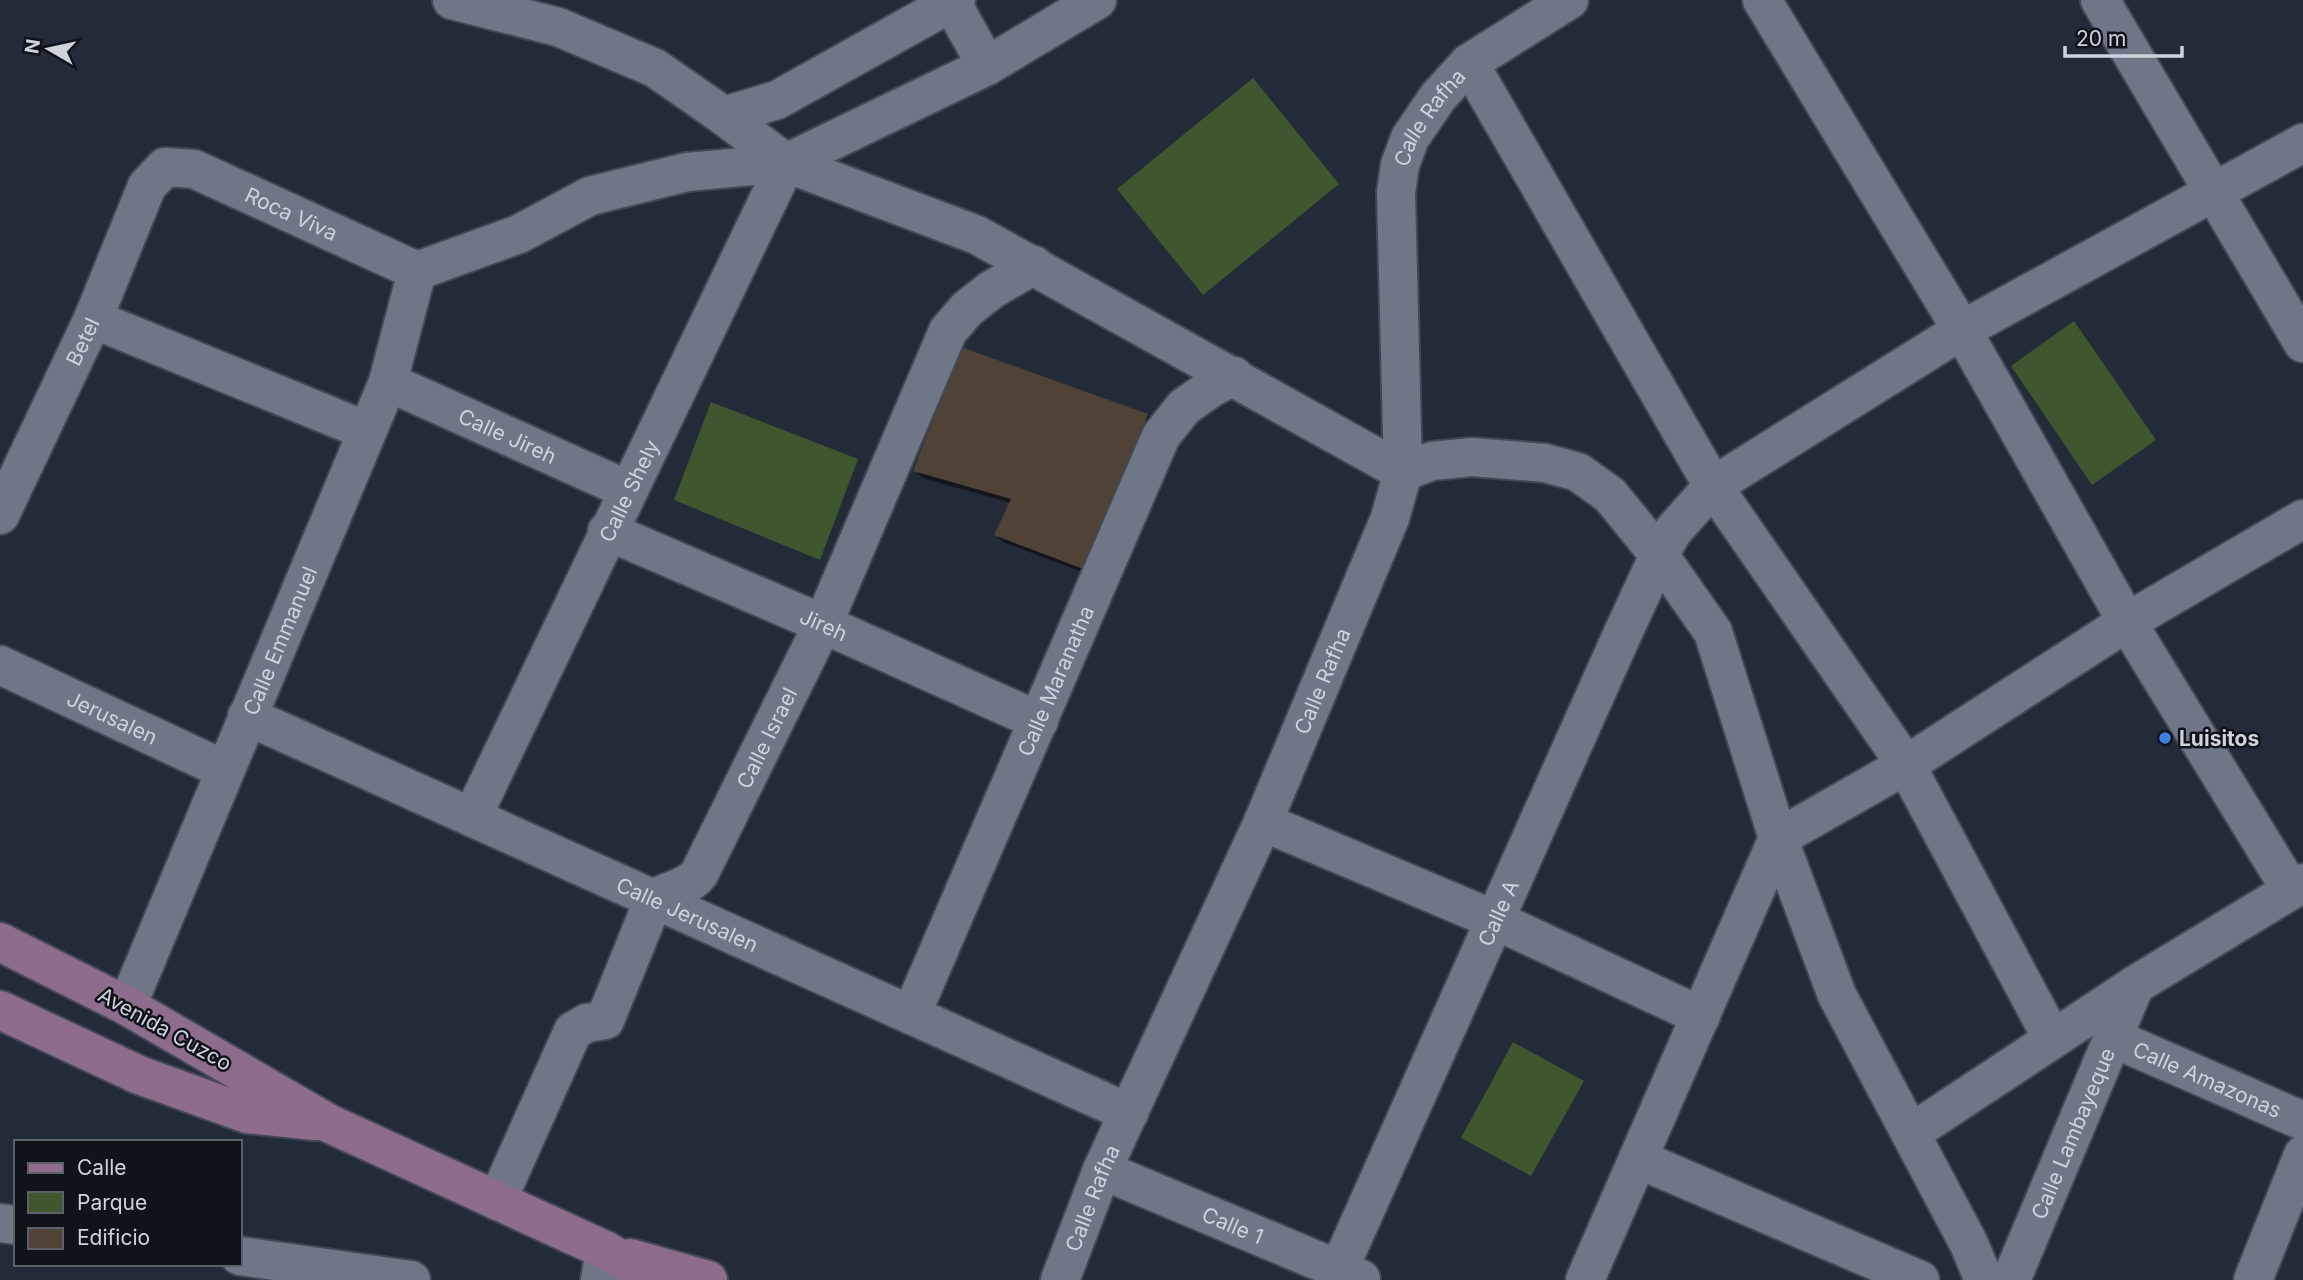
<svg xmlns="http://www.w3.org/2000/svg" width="2303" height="1280" font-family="Inter,sans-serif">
<rect width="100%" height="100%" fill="#242b38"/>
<g fill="#40562e">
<polygon points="1253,78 1339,184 1203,295 1117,189"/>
<polygon points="2074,321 2156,440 2092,485 2011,366"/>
<polygon points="711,402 858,459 820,560 674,500"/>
<polygon points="1513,1042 1584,1081 1531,1176 1461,1138"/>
</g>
<polygon fill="#0007" points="1147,415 1154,423 1098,578 1003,542 996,535 1011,503 922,478 915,470"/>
<polygon fill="#4e4336" points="961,347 1148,414 1091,572 994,535 1011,499 913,471"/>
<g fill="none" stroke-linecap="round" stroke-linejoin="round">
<defs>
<g id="street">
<polyline points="452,0 558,27 655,68 724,116 786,163 977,235 1403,472 1432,461 1472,457 1545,463 1578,472 1610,495 1659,555 1713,632 1778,838 1837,995 1969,1244 1984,1280"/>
<polyline points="950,0 987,66"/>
<polyline points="1762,0 1962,330 2127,622 2291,890"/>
<polyline points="2100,0 2303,343"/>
<polyline points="1469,63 1713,486 1906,765 2052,1038"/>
<polyline points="724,116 777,100 956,0"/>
<polyline points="417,271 519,234 590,196 687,172 786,163 987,66 1097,0"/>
<polyline points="93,319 367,431"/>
<path id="s1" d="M388,382L628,490"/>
<path id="s2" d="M0,515L93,319L147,186L165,167L194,169L417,271"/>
<path id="s3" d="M607,531L823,624L1039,721"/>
<path id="s4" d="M0,665L225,770"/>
<path id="s5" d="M247,716L1129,1113"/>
<path id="s6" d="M472,817L786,163"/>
<polyline points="1263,822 1495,920 1701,1016"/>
<path id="s7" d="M127,1006L388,382L417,271"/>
<path id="s8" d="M911,1015L1161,436L1184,407L1211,388L1234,376"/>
<path id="s9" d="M2113,1038L2303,1121"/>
<polyline points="1911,1133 2135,985 2303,883"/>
<polyline points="1638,1159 1920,1280"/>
<path id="s10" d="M1102,1170L1361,1279"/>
<path id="s11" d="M497,1201L573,1031L587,1023L605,1020L654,899C669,889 687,889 699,874L823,624L948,331L967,309L991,290L1034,265"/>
<polyline points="0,1223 16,1225"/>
<polyline points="240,1256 411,1280"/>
<path id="s12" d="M1339,1269L1622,635L1659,555L1673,531L1713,486L1962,330L2303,143"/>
<polyline points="600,1280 605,1250"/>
<path id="s13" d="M1060,1280L1102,1170L1263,822L1390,518L1403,472L1396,192L1400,165L1410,138L1438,97L1469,63L1569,0"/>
<polyline points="1585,1280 1778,838 1906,765 2127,622 2303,519"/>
<path id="s14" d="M2011,1280L2135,985"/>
<polyline points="2253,1280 2303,1155"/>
</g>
<g id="secondary">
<polyline points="0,942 127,1006 328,1123 605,1250 655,1280"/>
<polyline points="0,1010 139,1075 247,1114 315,1121"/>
<polyline points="630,1258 708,1280"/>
</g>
</defs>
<use href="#street" stroke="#434954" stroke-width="42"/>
<use href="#secondary" stroke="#434954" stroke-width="42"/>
<use href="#street" stroke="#6f7686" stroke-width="38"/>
<use href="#secondary" stroke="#8e6c8b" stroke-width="38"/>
</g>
<circle fill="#3f7fe0" stroke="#101319" stroke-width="2.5" cx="2165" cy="738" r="7"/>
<g text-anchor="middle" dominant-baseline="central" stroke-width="5" stroke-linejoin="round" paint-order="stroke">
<g font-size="21" fill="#ced3dc" stroke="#101319">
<text stroke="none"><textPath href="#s13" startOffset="1242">Calle Rafha</textPath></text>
<text stroke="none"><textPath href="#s2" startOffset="523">Roca Viva</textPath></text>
<text stroke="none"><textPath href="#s2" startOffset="192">Betel</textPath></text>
<text stroke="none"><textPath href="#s1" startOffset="131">Calle Jireh</textPath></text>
<text stroke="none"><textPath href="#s6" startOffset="362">Calle Shely</textPath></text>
<text stroke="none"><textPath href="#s3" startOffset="236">Jireh</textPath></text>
<text stroke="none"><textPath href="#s7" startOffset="396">Calle Emmanuel</textPath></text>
<text stroke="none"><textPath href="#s13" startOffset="654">Calle Rafha</textPath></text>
<text stroke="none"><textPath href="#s8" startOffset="364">Calle Maranatha</textPath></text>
<text stroke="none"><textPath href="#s4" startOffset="124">Jerusalen</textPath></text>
<text stroke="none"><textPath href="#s11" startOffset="555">Calle Israel</textPath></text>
<text stroke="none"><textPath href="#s12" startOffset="390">Calle A</textPath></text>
<text stroke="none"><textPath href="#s5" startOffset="483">Calle Jerusalen</textPath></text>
<text transform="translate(165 1029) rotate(29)">Avenida Cuzco</text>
<text stroke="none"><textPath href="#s9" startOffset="103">Calle Amazonas</textPath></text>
<text stroke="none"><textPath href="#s14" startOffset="159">Calle Lambayeque</textPath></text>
<text stroke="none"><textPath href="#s13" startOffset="88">Calle Rafha</textPath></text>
<text stroke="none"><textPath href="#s10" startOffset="142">Calle 1</textPath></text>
</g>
<g font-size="21" font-weight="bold" fill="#ced3dc" stroke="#101319" text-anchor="start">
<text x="2179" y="738">Luisitos</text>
</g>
</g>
<rect x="14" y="1140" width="228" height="126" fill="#101319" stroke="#5c6067" stroke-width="2"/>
<rect x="28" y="1163" width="35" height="10" fill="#8e6c8b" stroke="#5c6067" stroke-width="2"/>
<text x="77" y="1175" font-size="21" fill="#ced3dc">Calle</text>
<rect x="28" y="1192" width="35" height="21" fill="#40562e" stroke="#5c6067" stroke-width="2"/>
<text x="77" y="1210" font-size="21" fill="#ced3dc">Parque</text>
<rect x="28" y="1228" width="35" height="21" fill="#4e4336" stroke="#5c6067" stroke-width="2"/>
<text x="77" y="1245" font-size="21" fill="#ced3dc">Edificio</text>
<g transform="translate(49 49) rotate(279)" stroke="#101319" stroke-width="5" paint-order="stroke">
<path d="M0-5L12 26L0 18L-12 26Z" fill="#ced3dc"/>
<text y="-10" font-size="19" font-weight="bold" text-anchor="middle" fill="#ced3dc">N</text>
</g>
<path d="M2065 46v10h117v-10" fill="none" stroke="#ced3dc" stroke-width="3.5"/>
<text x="2076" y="46" font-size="21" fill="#ced3dc" stroke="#101319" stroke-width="5" paint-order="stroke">20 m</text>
</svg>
